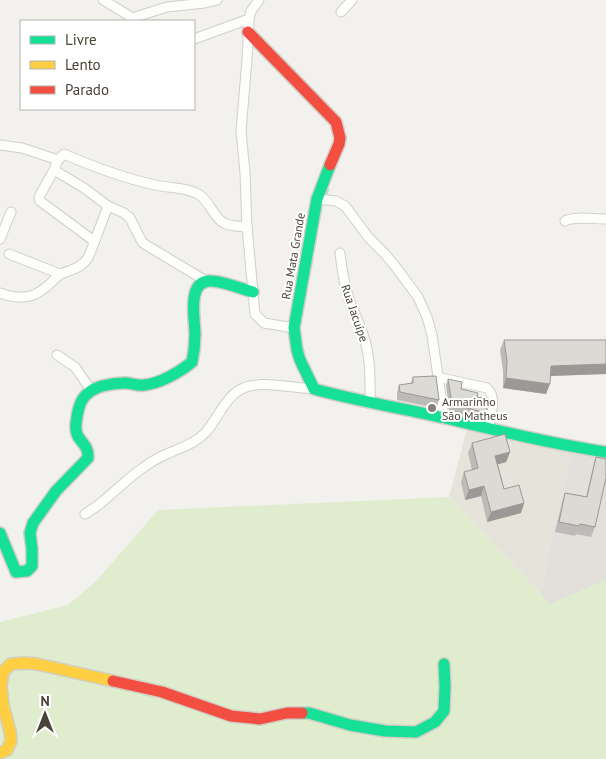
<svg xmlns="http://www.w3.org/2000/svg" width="606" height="759" font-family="'PT Sans',sans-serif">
<rect width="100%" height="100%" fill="#f2f1ed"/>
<polygon fill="#e6e3da" points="467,429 573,451 540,593 449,497"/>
<polygon fill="#e2e0db" points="572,454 606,458 606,580 550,605 540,593"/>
<polygon fill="#dfedce" points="449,497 550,604 606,580 606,759 0,759 0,622 68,605 96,581 158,510"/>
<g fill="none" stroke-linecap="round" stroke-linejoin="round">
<polyline stroke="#bedbf0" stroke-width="2.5" points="326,195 328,190"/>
<defs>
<g id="street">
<polyline points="103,0 128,15 135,21"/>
<polyline points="259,0 251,11 249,19 247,59 241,131 245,173 247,227 255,314 264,323 294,328"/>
<polyline points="341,12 352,0"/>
<polyline points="132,18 167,7 205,3 217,0"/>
<polyline points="194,39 249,19"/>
<path d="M0,145L22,148L58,160L64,154C94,167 123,178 155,185C168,188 184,187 196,193C210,199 212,217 224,223C231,227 240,226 247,227"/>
<polyline points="58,160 54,170 84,188 108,206 124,213 130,218 142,242 146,245 206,281"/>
<polyline points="54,170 40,195 39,198 40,201 94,241"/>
<polyline points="317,199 336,201 345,206 369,238 385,254 395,266 418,297 427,317 432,335 444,418"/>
<path d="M565,221C572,216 596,219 606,219"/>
<polyline points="0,239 11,212"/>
<path d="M340,253C342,270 344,286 350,302C356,317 364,332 367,349C371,366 370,384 370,402"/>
<path d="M9,254L60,274C72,270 83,267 89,256L108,206"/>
<path d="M0,293C28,303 40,295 60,274"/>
<polyline points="57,355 75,367 91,390"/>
<path d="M437,377L487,388C498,398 490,416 488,429"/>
<path d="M85,514C91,510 98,506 103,501C117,490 129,477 144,467C151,462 159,457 167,454C182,447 195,444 206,432C219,417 226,394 246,387C263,381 294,388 314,389"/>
</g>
<g id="fast">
<path d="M330,165L317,199L294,328L297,350L300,360L314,389C357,401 401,408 445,418C498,431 552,444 606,452"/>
<path d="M0,533L16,572L27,571L32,566V549L30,533L33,523L56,491L88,458C89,441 74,442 76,424C78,404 82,392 102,386C110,384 117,383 125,383C131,383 138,386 144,385C159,384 180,372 192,362C194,353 195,344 195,334C195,320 186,280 211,281C222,281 242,289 253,292"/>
<polyline points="302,713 309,713 350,725 385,731 416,732 435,722 444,711 445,686 444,664"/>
</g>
<polyline id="slow" points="0,753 7,750 11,741 10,731 3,705 1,686 3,672 11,664 26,663 37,664 113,681"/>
<g id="jam">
<polyline points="248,32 336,122 340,138 339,144 330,165"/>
<polyline points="113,681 162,692 231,716 260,719 287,713 302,713"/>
</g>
</defs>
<use href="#street" stroke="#d0cfcb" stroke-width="11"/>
<use href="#fast" stroke="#d2cec4" stroke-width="14"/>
<use href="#slow" stroke="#d2cec4" stroke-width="14"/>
<use href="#jam" stroke="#d2cec4" stroke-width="14"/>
<use href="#street" stroke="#fdfdfc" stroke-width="9"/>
<use href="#fast" stroke="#16e098" stroke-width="11"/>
<use href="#slow" stroke="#ffcf43" stroke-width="11"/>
<use href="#jam" stroke="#f24e42" stroke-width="11"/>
</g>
<g fill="#bdbbb7">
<polygon points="504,340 606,340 606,374 550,376 546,394 503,388 503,371 500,350"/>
<polygon points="413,377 439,400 436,408 397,400 397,393 399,385 411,383"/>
<polygon points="448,379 461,389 477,397 486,413 484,420 449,411 446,385"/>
<polygon points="472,443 510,452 506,462 498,464 504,489 524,503 521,513 487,522 481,496 465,500 461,482 464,472 472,470 468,453"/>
<polygon points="596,457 595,527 591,537 576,534 575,536 555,532 562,503 565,493 586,497 593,467"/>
</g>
<g fill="#9a9995">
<polygon points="606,364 606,374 548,376 551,366"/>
<polygon points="506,378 550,384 546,394 503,388"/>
<polygon points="510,452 506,462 492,466 495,456"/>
<polygon points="484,486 481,496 465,500 469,490"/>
<polygon points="524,503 521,513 487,522 491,512"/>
</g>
<g fill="#dcdad5" stroke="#9a9995">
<polygon points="504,340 606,340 606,364 551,366 550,384 506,378 507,361"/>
<polygon points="436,376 439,400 400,392 399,385 413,383 413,377"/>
<polygon points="448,379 462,382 461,389 478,393 477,397 489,399 486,413 452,404"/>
<polygon points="505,434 510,452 495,456 504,489 519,485 524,503 491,512 484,486 469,490 464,472 478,468 472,443"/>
<polygon points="596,457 606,459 606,478 595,527 580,524 579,526 559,522 565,493 587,497"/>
</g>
<circle fill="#848077" stroke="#fff" stroke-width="2" cx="432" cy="408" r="5"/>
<g text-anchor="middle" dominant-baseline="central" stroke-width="4" stroke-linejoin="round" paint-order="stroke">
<g font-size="12" fill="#494338" stroke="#fff">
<text transform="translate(293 256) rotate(-80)">Rua Mata Grande</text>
<text transform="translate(355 313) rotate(71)">Rua Jacuípe</text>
</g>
<g font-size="12" fill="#494338" stroke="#fff" text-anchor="start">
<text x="442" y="401">Armarinho<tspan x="442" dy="14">São Matheus</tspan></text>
</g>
</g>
<rect x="20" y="20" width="175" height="90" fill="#ffffff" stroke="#b6b4af"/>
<rect x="30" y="36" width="25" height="8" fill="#16e098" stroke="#b6b4af"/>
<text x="65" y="45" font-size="15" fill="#494338">Livre</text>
<rect x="30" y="61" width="25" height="8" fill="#ffcf43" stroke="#b6b4af"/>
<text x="65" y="70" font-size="15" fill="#494338">Lento</text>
<rect x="30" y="86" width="25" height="8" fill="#f24e42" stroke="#b6b4af"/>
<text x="65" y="95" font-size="15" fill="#494338">Parado</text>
<g transform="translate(45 714)" stroke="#ffffff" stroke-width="4" paint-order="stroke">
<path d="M0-4L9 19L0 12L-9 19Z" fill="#494338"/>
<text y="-8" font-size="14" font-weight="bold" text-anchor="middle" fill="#494338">N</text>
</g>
</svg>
